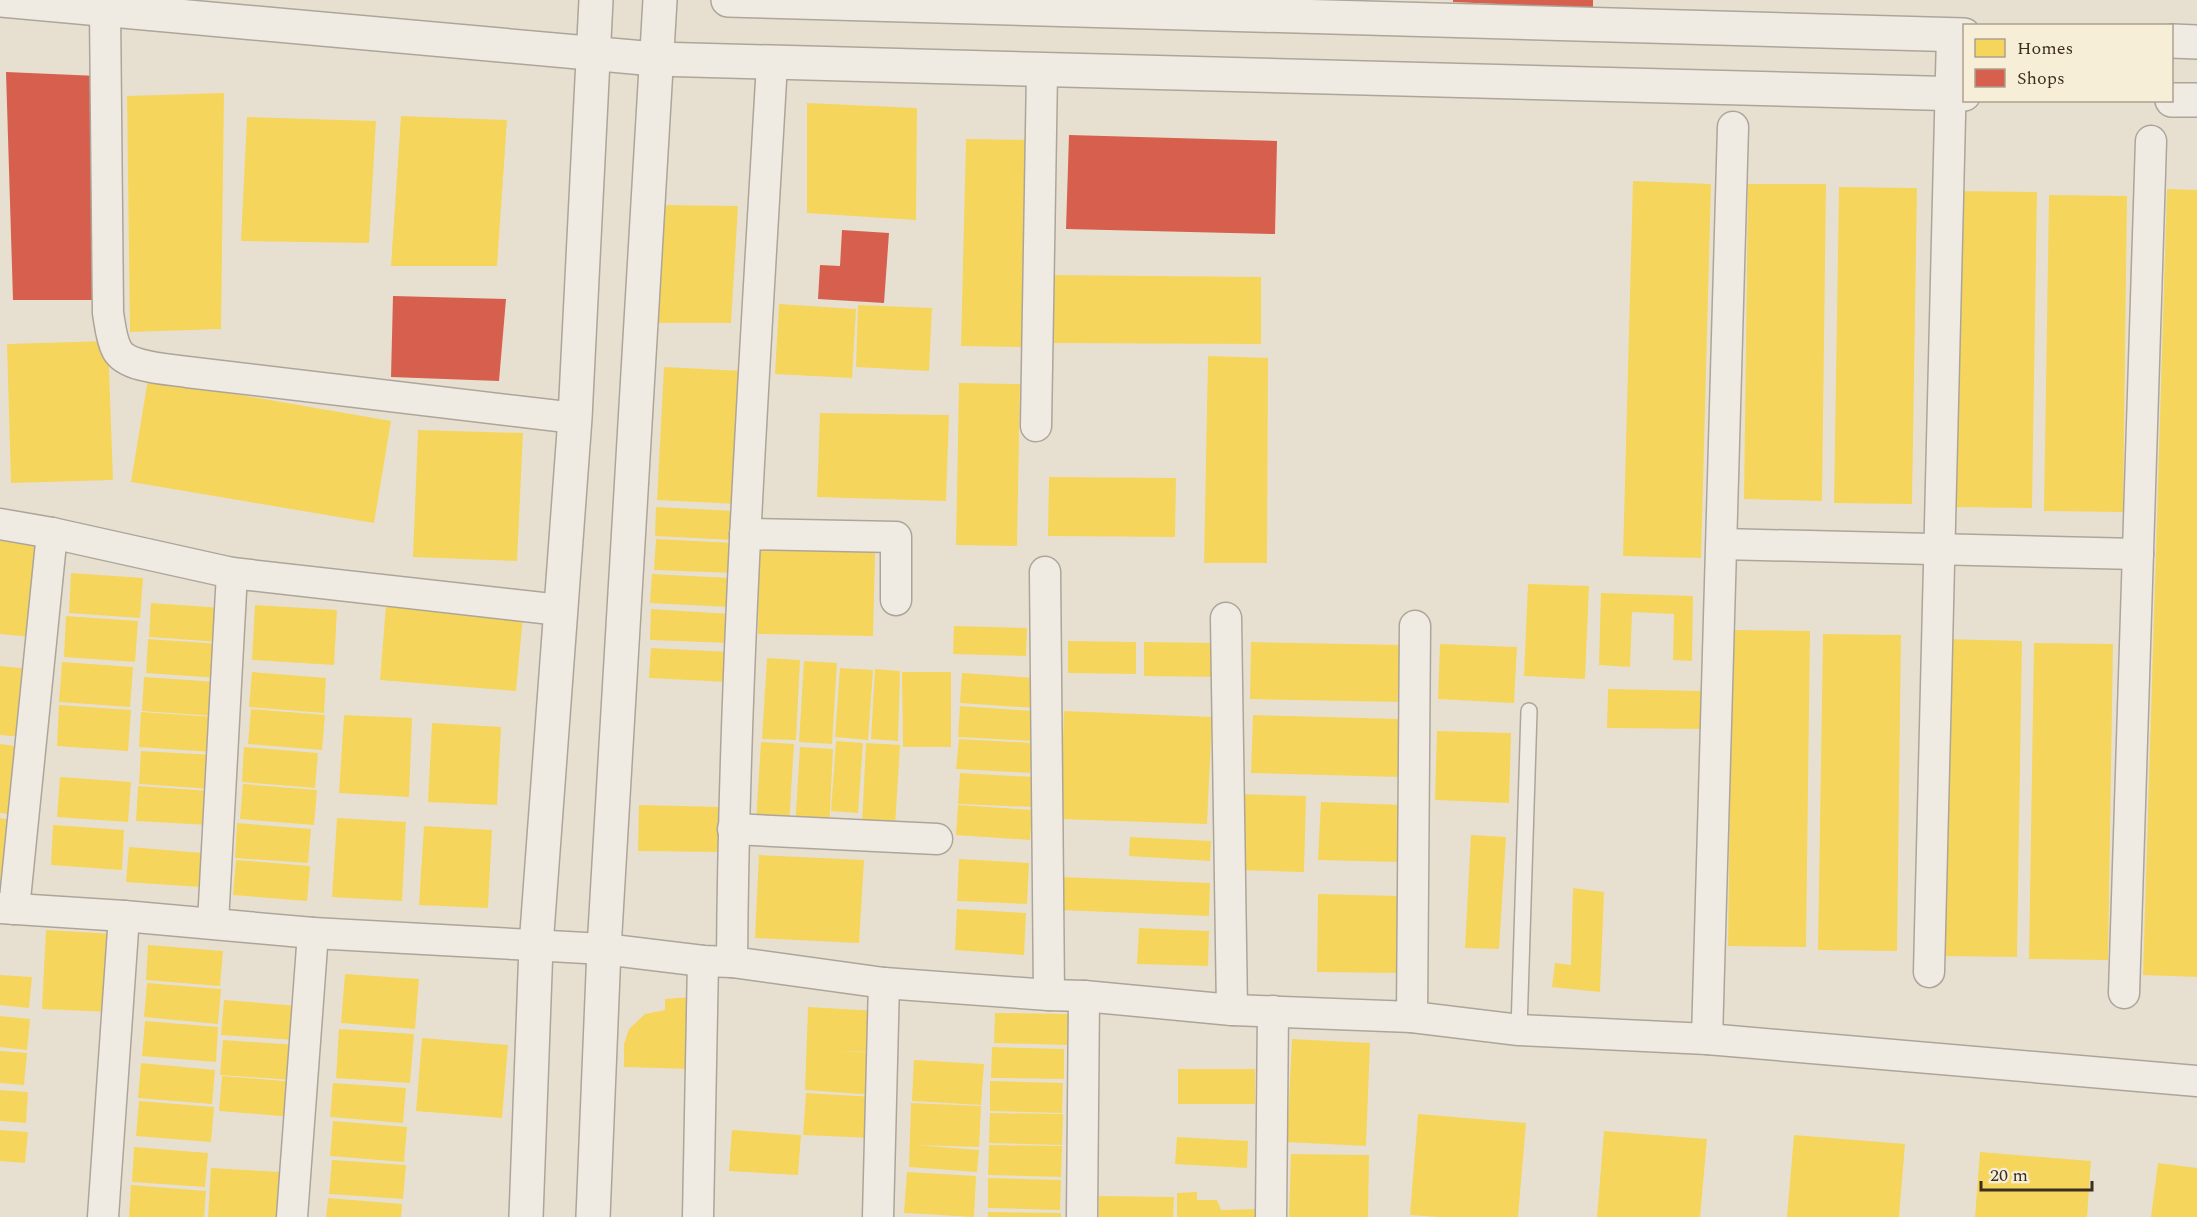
<svg xmlns="http://www.w3.org/2000/svg" width="2197" height="1217" font-family="Spectral,serif">
<rect width="100%" height="100%" fill="#e7e0d1"/>
<g fill="#f6d55c">
<polygon points="224,93 221,329 130,332 127,96"/>
<polygon points="807,103 917,108 916,220 807,213"/>
<polygon points="401,116 507,120 497,266 391,266"/>
<polygon points="247,117 376,121 369,243 241,241"/>
<polygon points="966,139 1026,140 1021,347 961,346"/>
<polygon points="1633,181 1711,184 1701,558 1623,556"/>
<polygon points="1748,184 1826,184 1822,501 1744,499"/>
<polygon points="1839,187 1917,188 1912,504 1834,503"/>
<polygon points="2167,189 2197,190 2197,977 2143,975"/>
<polygon points="1958,191 2037,192 2032,508 1953,507"/>
<polygon points="2049,195 2127,196 2123,512 2044,511"/>
<polygon points="659,205 738,206 731,323 658,323"/>
<polygon points="1049,275 1261,277 1261,344 1049,343"/>
<polygon points="779,304 856,309 852,378 775,374"/>
<polygon points="858,305 932,308 929,371 856,367"/>
<polygon points="108,341 113,480 11,483 7,344"/>
<polygon points="1208,356 1268,358 1267,563 1204,563"/>
<polygon points="664,367 744,371 736,504 657,500"/>
<polygon points="148,379 391,421 374,523 131,482"/>
<polygon points="959,383 1020,384 1017,546 956,545"/>
<polygon points="820,413 949,415 946,501 817,497"/>
<polygon points="418,430 523,433 517,561 413,557"/>
<polygon points="1049,477 1176,478 1175,537 1048,536"/>
<polygon points="656,507 735,511 733,540 655,536"/>
<polygon points="0,537 40,540 32,637 0,634"/>
<polygon points="656,539 734,543 733,573 654,570"/>
<polygon points="759,550 875,552 873,636 758,634"/>
<polygon points="71,573 143,578 140,618 69,613"/>
<polygon points="652,574 730,578 729,607 650,603"/>
<polygon points="1528,584 1589,586 1585,679 1524,676"/>
<polygon points="1601,593 1693,596 1692,661 1673,660 1674,614 1632,612 1630,667 1599,665"/>
<polygon points="151,603 223,608 221,642 149,637"/>
<polygon points="255,605 337,610 334,665 252,660"/>
<polygon points="386,605 523,616 516,691 380,680"/>
<polygon points="651,609 730,614 729,643 650,640"/>
<polygon points="66,616 138,621 135,662 64,657"/>
<polygon points="954,626 1027,628 1026,656 953,654"/>
<polygon points="1732,630 1810,631 1806,947 1728,946"/>
<polygon points="1823,634 1901,635 1897,951 1818,950"/>
<polygon points="148,639 220,644 218,678 146,673"/>
<polygon points="1943,639 2022,641 2017,957 1939,956"/>
<polygon points="1068,641 1136,642 1136,674 1068,673"/>
<polygon points="1144,642 1218,643 1217,677 1144,676"/>
<polygon points="1251,642 1403,645 1402,702 1250,699"/>
<polygon points="2034,643 2113,644 2108,960 2029,959"/>
<polygon points="1440,644 1517,647 1514,703 1438,699"/>
<polygon points="651,648 729,652 728,682 649,678"/>
<polygon points="767,658 800,660 796,740 762,739"/>
<polygon points="804,661 837,663 832,744 799,742"/>
<polygon points="62,662 133,667 130,707 59,702"/>
<polygon points="0,666 31,669 23,737 0,735"/>
<polygon points="840,668 873,670 868,740 835,737"/>
<polygon points="875,669 900,671 898,741 871,739"/>
<polygon points="252,672 326,678 324,713 249,707"/>
<polygon points="902,672 951,672 951,747 903,747"/>
<polygon points="962,673 1036,678 1034,708 960,703"/>
<polygon points="144,677 217,682 215,716 142,711"/>
<polygon points="1608,689 1703,691 1703,729 1607,728"/>
<polygon points="59,705 131,710 128,751 57,746"/>
<polygon points="960,706 1033,711 1032,741 958,737"/>
<polygon points="251,709 325,715 322,750 248,744"/>
<polygon points="1064,711 1212,717 1207,824 1060,819"/>
<polygon points="141,712 214,717 212,752 139,747"/>
<polygon points="344,715 412,718 409,797 339,793"/>
<polygon points="1253,715 1400,719 1399,777 1251,773"/>
<polygon points="432,723 501,727 497,805 428,802"/>
<polygon points="1437,731 1511,733 1509,803 1435,800"/>
<polygon points="959,739 1032,743 1030,773 956,769"/>
<polygon points="836,741 863,743 858,813 831,811"/>
<polygon points="761,742 794,744 789,825 756,823"/>
<polygon points="866,743 900,745 895,826 862,824"/>
<polygon points="0,744 22,747 14,815 0,813"/>
<polygon points="244,747 318,753 315,788 242,782"/>
<polygon points="800,747 833,749 829,830 795,828"/>
<polygon points="141,751 214,755 212,789 139,784"/>
<polygon points="960,773 1033,777 1032,807 958,804"/>
<polygon points="60,777 131,782 128,822 57,817"/>
<polygon points="243,784 317,790 314,825 240,819"/>
<polygon points="138,786 210,791 209,825 136,821"/>
<polygon points="1235,794 1306,796 1304,872 1232,870"/>
<polygon points="1321,802 1403,805 1401,862 1318,860"/>
<polygon points="639,805 722,807 722,852 638,851"/>
<polygon points="958,805 1032,810 1030,840 956,835"/>
<polygon points="0,818 11,820 3,888 0,887"/>
<polygon points="337,818 406,822 402,901 332,897"/>
<polygon points="237,823 311,829 308,863 235,858"/>
<polygon points="53,825 124,830 122,870 51,865"/>
<polygon points="424,826 492,830 488,908 419,905"/>
<polygon points="1471,835 1506,837 1499,949 1465,948"/>
<polygon points="1130,837 1211,841 1210,861 1129,856"/>
<polygon points="129,847 203,853 201,887 126,882"/>
<polygon points="759,855 864,860 859,943 755,938"/>
<polygon points="959,859 1029,863 1027,904 957,901"/>
<polygon points="236,860 310,866 307,901 233,895"/>
<polygon points="1061,877 1210,883 1209,916 1059,910"/>
<polygon points="1573,888 1604,892 1600,992 1552,987 1555,963 1571,965"/>
<polygon points="1318,894 1400,896 1398,973 1317,972"/>
<polygon points="957,909 1026,913 1024,955 955,950"/>
<polygon points="1139,928 1209,931 1208,966 1137,964"/>
<polygon points="46,930 115,934 111,1012 42,1009"/>
<polygon points="148,945 223,951 220,986 146,980"/>
<polygon points="345,974 419,979 415,1029 341,1023"/>
<polygon points="0,975 32,977 29,1008 0,1005"/>
<polygon points="147,983 221,989 218,1024 144,1017"/>
<polygon points="691,997 691,1069 624,1067 624,1044 629,1029 645,1014 665,1010 665,999"/>
<polygon points="224,1000 298,1006 295,1040 221,1035"/>
<polygon points="808,1007 878,1011 875,1052 838,1051 877,1053 874,1095 805,1090"/>
<polygon points="995,1013 1068,1014 1067,1045 994,1043"/>
<polygon points="0,1016 30,1019 27,1050 0,1047"/>
<polygon points="145,1021 218,1027 216,1062 142,1056"/>
<polygon points="339,1029 414,1034 410,1083 336,1078"/>
<polygon points="422,1038 508,1045 502,1118 416,1111"/>
<polygon points="1292,1039 1370,1043 1366,1146 1287,1142"/>
<polygon points="223,1040 297,1045 294,1080 220,1075"/>
<polygon points="992,1047 1064,1049 1064,1079 991,1078"/>
<polygon points="0,1051 27,1053 24,1085 0,1083"/>
<polygon points="914,1060 984,1064 981,1105 912,1101"/>
<polygon points="141,1063 215,1070 212,1104 138,1098"/>
<rect x="1178" y="1069" width="77" height="35"/>
<polygon points="222,1076 296,1082 293,1117 219,1111"/>
<polygon points="990,1081 1063,1083 1062,1113 990,1111"/>
<polygon points="333,1083 406,1088 403,1123 330,1117"/>
<polygon points="0,1090 28,1092 26,1123 0,1121"/>
<polygon points="806,1093 875,1097 872,1138 803,1135"/>
<polygon points="139,1101 214,1107 211,1142 136,1136"/>
<polygon points="911,1103 981,1106 979,1147 916,1145 979,1150 977,1172 909,1167"/>
<polygon points="990,1113 1063,1114 1062,1145 989,1143"/>
<polygon points="1418,1114 1526,1123 1518,1217 1438,1217 1410,1215"/>
<polygon points="333,1121 407,1127 404,1162 330,1156"/>
<polygon points="0,1130 28,1132 25,1163 0,1161"/>
<polygon points="732,1130 801,1135 798,1175 729,1171"/>
<polygon points="1604,1131 1707,1139 1700,1217 1597,1217"/>
<polygon points="1794,1135 1905,1144 1899,1217 1787,1217"/>
<polygon points="1177,1137 1248,1141 1247,1168 1175,1164"/>
<polygon points="989,1145 1062,1146 1061,1177 988,1175"/>
<polygon points="134,1147 208,1153 205,1187 132,1182"/>
<polygon points="1980,1152 2091,1161 2087,1217 1975,1217"/>
<polygon points="1291,1154 1369,1155 1368,1217 1289,1217"/>
<polygon points="332,1160 406,1165 403,1199 329,1194"/>
<polygon points="2158,1163 2197,1168 2197,1217 2151,1217"/>
<polygon points="211,1168 280,1172 277,1217 208,1217"/>
<polygon points="907,1172 976,1176 974,1217 904,1213"/>
<polygon points="988,1178 1061,1180 1060,1210 988,1208"/>
<polygon points="131,1185 206,1191 204,1217 129,1217"/>
<polygon points="1197,1192 1197,1200 1217,1200 1221,1210 1258,1209 1258,1217 1177,1217 1177,1193"/>
<polygon points="1099,1196 1174,1197 1173,1217 1099,1217"/>
<polygon points="328,1198 402,1204 401,1217 326,1217"/>
<polygon points="988,1212 1061,1213 1061,1217 988,1217"/>
</g>
<g fill="#d6604d">
<polygon points="1453,0 1593,0 1593,8 1453,2"/>
<polygon points="6,72 98,76 97,300 13,300"/>
<polygon points="1069,135 1277,141 1275,234 1066,229"/>
<polygon points="842,230 889,233 884,303 818,299 820,265 840,266"/>
<polygon points="393,296 506,299 499,381 391,377"/>
</g>
<g fill="none" stroke-linecap="round" stroke-linejoin="round">
<defs>
<polyline id="service" points="1519,1030 1529,711"/>
<g id="minor">
<path d="M105,10L108,313C110,324 111,339 117,350C127,368 168,369 187,372L575,418"/>
<polyline points="1036,426 1042,71"/>
<polyline points="0,524 52,533 232,573 560,610"/>
<polyline points="745,534 896,537 896,600"/>
<polyline points="1722,544 2138,554"/>
<polyline points="1045,572 1049,995"/>
<polyline points="1226,618 1232,1010"/>
<polyline points="733,829 937,839"/>
<polyline points="0,908 124,916 313,933 604,949 703,961 732,962 884,983 1049,995 1084,996 1232,1010 1412,1017 1519,1030 1707,1039 2197,1081"/>
<polyline points="14,909 52,533"/>
<polyline points="213,923 232,573"/>
<path d="M732,962C734,662 755,362 772,63"/>
<polyline points="1929,972 1952,35"/>
<polyline points="2124,993 2151,141"/>
<polyline points="1412,1017 1415,626"/>
<polyline points="1707,1039 1733,127"/>
<polyline points="103,1217 124,916"/>
<polyline points="292,1217 313,933"/>
<polyline points="698,1217 703,961"/>
<polyline points="878,1217 884,983"/>
<polyline points="1082,1217 1084,996"/>
<polyline points="1271,1217 1273,1011"/>
</g>
<g id="tertiary">
<polyline points="0,0 655,59 1964,94"/>
<polyline points="728,0 1964,35"/>
<polyline points="2172,41 2197,42"/>
<polyline points="2172,100 2197,100"/>
<polyline points="526,1217 536,946 575,418 596,0"/>
<polyline points="593,1217 604,949 660,0"/>
</g>
</defs>
<use href="#service" stroke="#ada599" stroke-width="18"/>
<use href="#minor" stroke="#ada599" stroke-width="33"/>
<use href="#tertiary" stroke="#ada599" stroke-width="36"/>
<use href="#service" stroke="#efebe3" stroke-width="15"/>
<use href="#minor" stroke="#efebe3" stroke-width="30"/>
<use href="#tertiary" stroke="#efebe3" stroke-width="33"/>
</g>
<rect x="1963" y="24" width="210" height="78" fill="#f7eed8" stroke="#ada18e" stroke-width="1.5"/>
<rect x="1975" y="39" width="30" height="18" fill="#f6d55c" stroke="#ada18e" stroke-width="1.5"/>
<text x="2017" y="54" font-size="18" fill="#3d2e20">Homes</text>
<rect x="1975" y="69" width="30" height="18" fill="#d6604d" stroke="#ada18e" stroke-width="1.5"/>
<text x="2017" y="84" font-size="18" fill="#3d2e20">Shops</text>
<path d="M1981 1181v9h111v-9" fill="none" stroke="#3d2e20" stroke-width="3"/>
<text x="1990" y="1181" font-size="18" fill="#3d2e20" stroke="#f7eed8" stroke-width="4.5" paint-order="stroke">20 m</text>
</svg>
